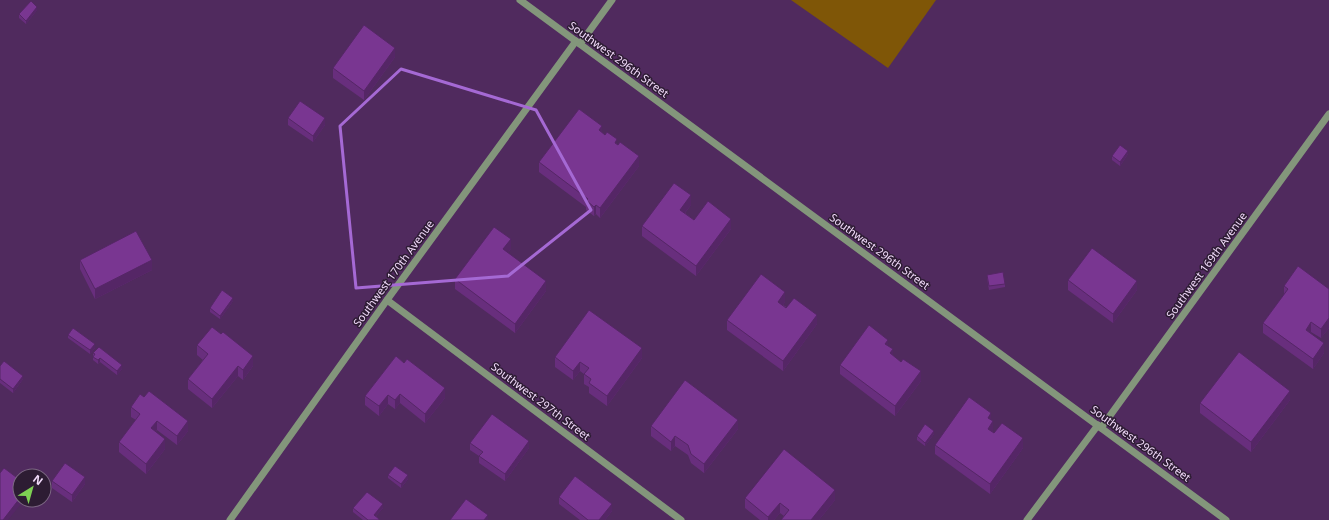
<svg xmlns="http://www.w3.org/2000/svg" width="1329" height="520" font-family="'Noto Sans',sans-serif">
<rect width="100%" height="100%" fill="#502a5e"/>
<polygon fill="#7f5607" points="791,0 936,0 888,68"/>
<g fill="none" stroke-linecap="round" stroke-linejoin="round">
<g stroke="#83967b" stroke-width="7">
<polyline points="520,0 1226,520"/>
<polyline points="580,44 612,0"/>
<polyline points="387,300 681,520"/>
<polyline points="1101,428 1329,114"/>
<polyline points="230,520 387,300 576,41"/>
<polyline points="1027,520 1098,425"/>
</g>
</g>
<g fill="#682e7d">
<polygon points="37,10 26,24 19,18 19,14"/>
<polygon points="395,57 364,100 333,78 333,68"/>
<polygon points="288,118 325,125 313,142 288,125"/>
<polygon points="602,133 617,144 639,166 600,218 596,214 594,216 586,210 586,207 539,172 539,162"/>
<polygon points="1128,154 1120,166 1112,160 1112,156"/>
<polygon points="691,205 685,213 694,220 731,229 696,276 642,236 642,226"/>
<polygon points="511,249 508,253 546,291 515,333 455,289 455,279"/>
<polygon points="80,260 152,270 95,299 80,269"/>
<polygon points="987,275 1005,284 1005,287 989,290 987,278"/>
<polygon points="1068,280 1137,290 1113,323 1068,290"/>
<polygon points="1284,286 1329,289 1329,328 1321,338 1311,332 1310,333 1324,353 1313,369 1263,333 1263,323 1284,295"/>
<polygon points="233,301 220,319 210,312 210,308"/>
<polygon points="785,302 783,305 817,324 783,371 727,330 727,320"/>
<polygon points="68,335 95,348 90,354 68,338"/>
<polygon points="197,345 253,366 243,380 238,376 212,408 188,389 188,379 203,360 197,355"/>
<polygon points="888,346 893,356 901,362 921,381 895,416 840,374 840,365"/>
<polygon points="93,353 122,369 117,375 100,362 98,364 93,360"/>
<polygon points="396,356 445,398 425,423 400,403 395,409 388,404 379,416 365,405 365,396"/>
<polygon points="555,357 642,358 607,406 589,393 589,387 584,384 584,374 580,371 573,380 555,367"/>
<polygon points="0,366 23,379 13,393 0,383"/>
<polygon points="144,397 188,431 177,445 157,430 156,432 165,449 146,474 119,452 119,442 136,420 131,417 131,407"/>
<polygon points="1290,400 1251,452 1200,413 1200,403"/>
<polygon points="991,420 993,431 992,432 1023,448 990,494 935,454 935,445"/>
<polygon points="651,426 738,429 704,473 691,463 688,455 675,446 671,451 651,436"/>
<polygon points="934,434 925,446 917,440 917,436"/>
<polygon points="470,443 529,448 505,481 479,463 479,456 470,450"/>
<polygon points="388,475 408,479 401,488 388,478"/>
<polygon points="52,481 85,484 72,502 52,488"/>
<polygon points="559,497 612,511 605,520 580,520 559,504"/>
<polygon points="745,498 835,500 819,520 781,520 784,516 780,513 774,520 760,520 745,508"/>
<polygon points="353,508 383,508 376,516 379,520 363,520 353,512"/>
</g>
<g fill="#552666">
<polygon points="37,7 37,10 26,24 26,21"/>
<polygon points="395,48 395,57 364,100 364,91"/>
<polygon points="325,118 325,125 313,142 313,136"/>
<polygon points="602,126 602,136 599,130"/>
<polygon points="1128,151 1128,154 1120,166 1120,162"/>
<polygon points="639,156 639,166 600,218 600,208"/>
<polygon points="691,195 691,205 680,219 680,210"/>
<polygon points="596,205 596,214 594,216 594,207"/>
<polygon points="731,219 731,229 696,276 696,266"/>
<polygon points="511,239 511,249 503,259 503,249"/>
<polygon points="152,260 152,270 95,299 95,289"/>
<polygon points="546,281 546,291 515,333 515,324"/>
<polygon points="1137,281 1137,290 1113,323 1113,314"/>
<polygon points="785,292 785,302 778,312 778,302"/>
<polygon points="233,298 233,301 220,319 220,316"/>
<polygon points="817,315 817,324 783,371 783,361"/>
<polygon points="1329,318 1329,328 1321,338 1321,329"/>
<polygon points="1311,322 1311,332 1306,340 1306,330"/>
<polygon points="888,340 888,349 885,344"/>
<polygon points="1324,343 1324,353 1313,369 1313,359"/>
<polygon points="95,344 95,348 90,354 90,350"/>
<polygon points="642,348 642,358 607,406 607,396"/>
<polygon points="893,349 893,358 890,353"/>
<polygon points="253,356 253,366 243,380 243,370"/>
<polygon points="100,358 100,362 98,364 98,360"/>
<polygon points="580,362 580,371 573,380 573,371"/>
<polygon points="122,365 122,369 117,375 117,371"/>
<polygon points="238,366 238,376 212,408 212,399"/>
<polygon points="921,371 921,381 895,416 895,406"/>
<polygon points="23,376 23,379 13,393 13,389"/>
<polygon points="445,388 445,398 425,423 425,414"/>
<polygon points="1290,391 1290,400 1251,452 1251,442"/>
<polygon points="400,394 400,403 395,409 395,400"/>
<polygon points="388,395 388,404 379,416 379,406"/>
<polygon points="991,413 991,423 988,418"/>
<polygon points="738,420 738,429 704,473 704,464"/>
<polygon points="157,421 157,430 151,438 151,428"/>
<polygon points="188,421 188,431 177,445 177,436"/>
<polygon points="993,421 993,431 988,438 988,429"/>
<polygon points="934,431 934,434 925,446 925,443"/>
<polygon points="675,436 675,446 671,451 671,442"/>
<polygon points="1023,438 1023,448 990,494 990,484"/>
<polygon points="165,439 165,449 146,474 146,464"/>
<polygon points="529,441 529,448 505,481 505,474"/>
<polygon points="408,475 408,479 401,488 401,484"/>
<polygon points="85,477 85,484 72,502 72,495"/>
<polygon points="835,490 835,500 819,520 811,520"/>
<polygon points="20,498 20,500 24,500 8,520 3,520"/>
<polygon points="780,503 780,513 774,520 768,520 768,517"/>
<polygon points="383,504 383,508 374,518 374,515"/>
<polygon points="612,504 612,511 605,520 599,520"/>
<polygon points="488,515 488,520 484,520"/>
</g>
<g fill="#793691" stroke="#552666">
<polygon points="31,1 37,7 26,21 19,14"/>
<polygon points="364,25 395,48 364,91 333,68"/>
<polygon points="300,101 325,118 313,136 288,118"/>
<polygon points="579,109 602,126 599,130 605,135 607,132 617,139 615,143 618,145 620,142 639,156 600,208 596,205 594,207 586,200 588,199 539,162"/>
<polygon points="1120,145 1128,151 1120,162 1112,156"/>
<polygon points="674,183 691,195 680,210 694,220 708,201 731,219 696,266 642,226"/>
<polygon points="494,227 511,239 503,249 546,281 515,324 455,279"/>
<polygon points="136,231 152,260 95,289 80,260"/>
<polygon points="1092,248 1137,281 1113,314 1068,280"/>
<polygon points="1298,266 1329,289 1329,318 1321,329 1311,322 1306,330 1324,343 1313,359 1263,323 1288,289 1284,286"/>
<polygon points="1003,272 1005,284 989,286 987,275"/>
<polygon points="761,274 785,292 778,302 786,308 794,298 817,315 783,361 727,320"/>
<polygon points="222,290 233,298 220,316 210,308"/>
<polygon points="589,310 642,348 607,396 589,383 591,379 584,374 589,368 580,362 573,371 555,357"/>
<polygon points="869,325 888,340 885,344 893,349 890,353 901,362 903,359 921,371 895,406 840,365"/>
<polygon points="212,327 221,334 223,332 253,356 243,370 238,366 212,399 188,379 208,354 197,345"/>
<polygon points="73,328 95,344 90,350 68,335"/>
<polygon points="99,347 122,365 117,371 100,358 98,360 93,357 95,354 93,353"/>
<polygon points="1239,352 1290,391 1251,442 1200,403"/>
<polygon points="396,356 404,363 407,359 445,388 425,414 400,394 395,400 388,395 379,406 365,396"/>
<polygon points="4,361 23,376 13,389 0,379 0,366"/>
<polygon points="685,380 738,420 704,464 691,454 688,445 675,436 671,442 651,426"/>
<polygon points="149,391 188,421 177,436 157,421 151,428 165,439 146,464 119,442 140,414 131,407 140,394 144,397"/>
<polygon points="969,397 991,413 988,418 993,421 988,429 994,433 1002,423 1023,438 990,484 935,445"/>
<polygon points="492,414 529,441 505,474 479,456 483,452 470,443"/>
<polygon points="925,424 934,431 925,443 917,436"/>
<polygon points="784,449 835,490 811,520 781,520 789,510 780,503 768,517 745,498"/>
<polygon points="65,463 85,477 72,495 52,481"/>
<polygon points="395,466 408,475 401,484 388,475"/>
<polygon points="4,468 20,480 20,498 3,520 0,520 0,473"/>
<polygon points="575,476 612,504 599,520 588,520 559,497"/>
<polygon points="367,492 383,504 374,515 379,519 379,520 368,520 353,508"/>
<polygon points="466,499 488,515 484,520 450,520"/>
</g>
<path fill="none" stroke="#a569d4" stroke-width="3" stroke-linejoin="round" d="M401,69L536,110L591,210L508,276L356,288L340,126Z"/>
<g text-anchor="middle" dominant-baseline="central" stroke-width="3" stroke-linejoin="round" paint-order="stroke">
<g font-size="11" fill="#f2dbfb" stroke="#2d1c33">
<text transform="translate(619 59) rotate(36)">Southwest 296th Street</text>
<text transform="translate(880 251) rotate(36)">Southwest 296th Street</text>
<text transform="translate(1206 265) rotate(-54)">Southwest 169th Avenue</text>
<text transform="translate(393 273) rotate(-54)">Southwest 170th Avenue</text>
<text transform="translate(541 401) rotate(37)">Southwest 297th Street</text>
<text transform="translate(1141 443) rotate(36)">Southwest 296th Street</text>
</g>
</g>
<g transform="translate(32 488) rotate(37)"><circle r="19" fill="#2d1c33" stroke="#7c6883"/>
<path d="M0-3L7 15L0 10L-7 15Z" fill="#7ed053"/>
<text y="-6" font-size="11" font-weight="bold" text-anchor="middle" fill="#f2dbfb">N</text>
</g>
</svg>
